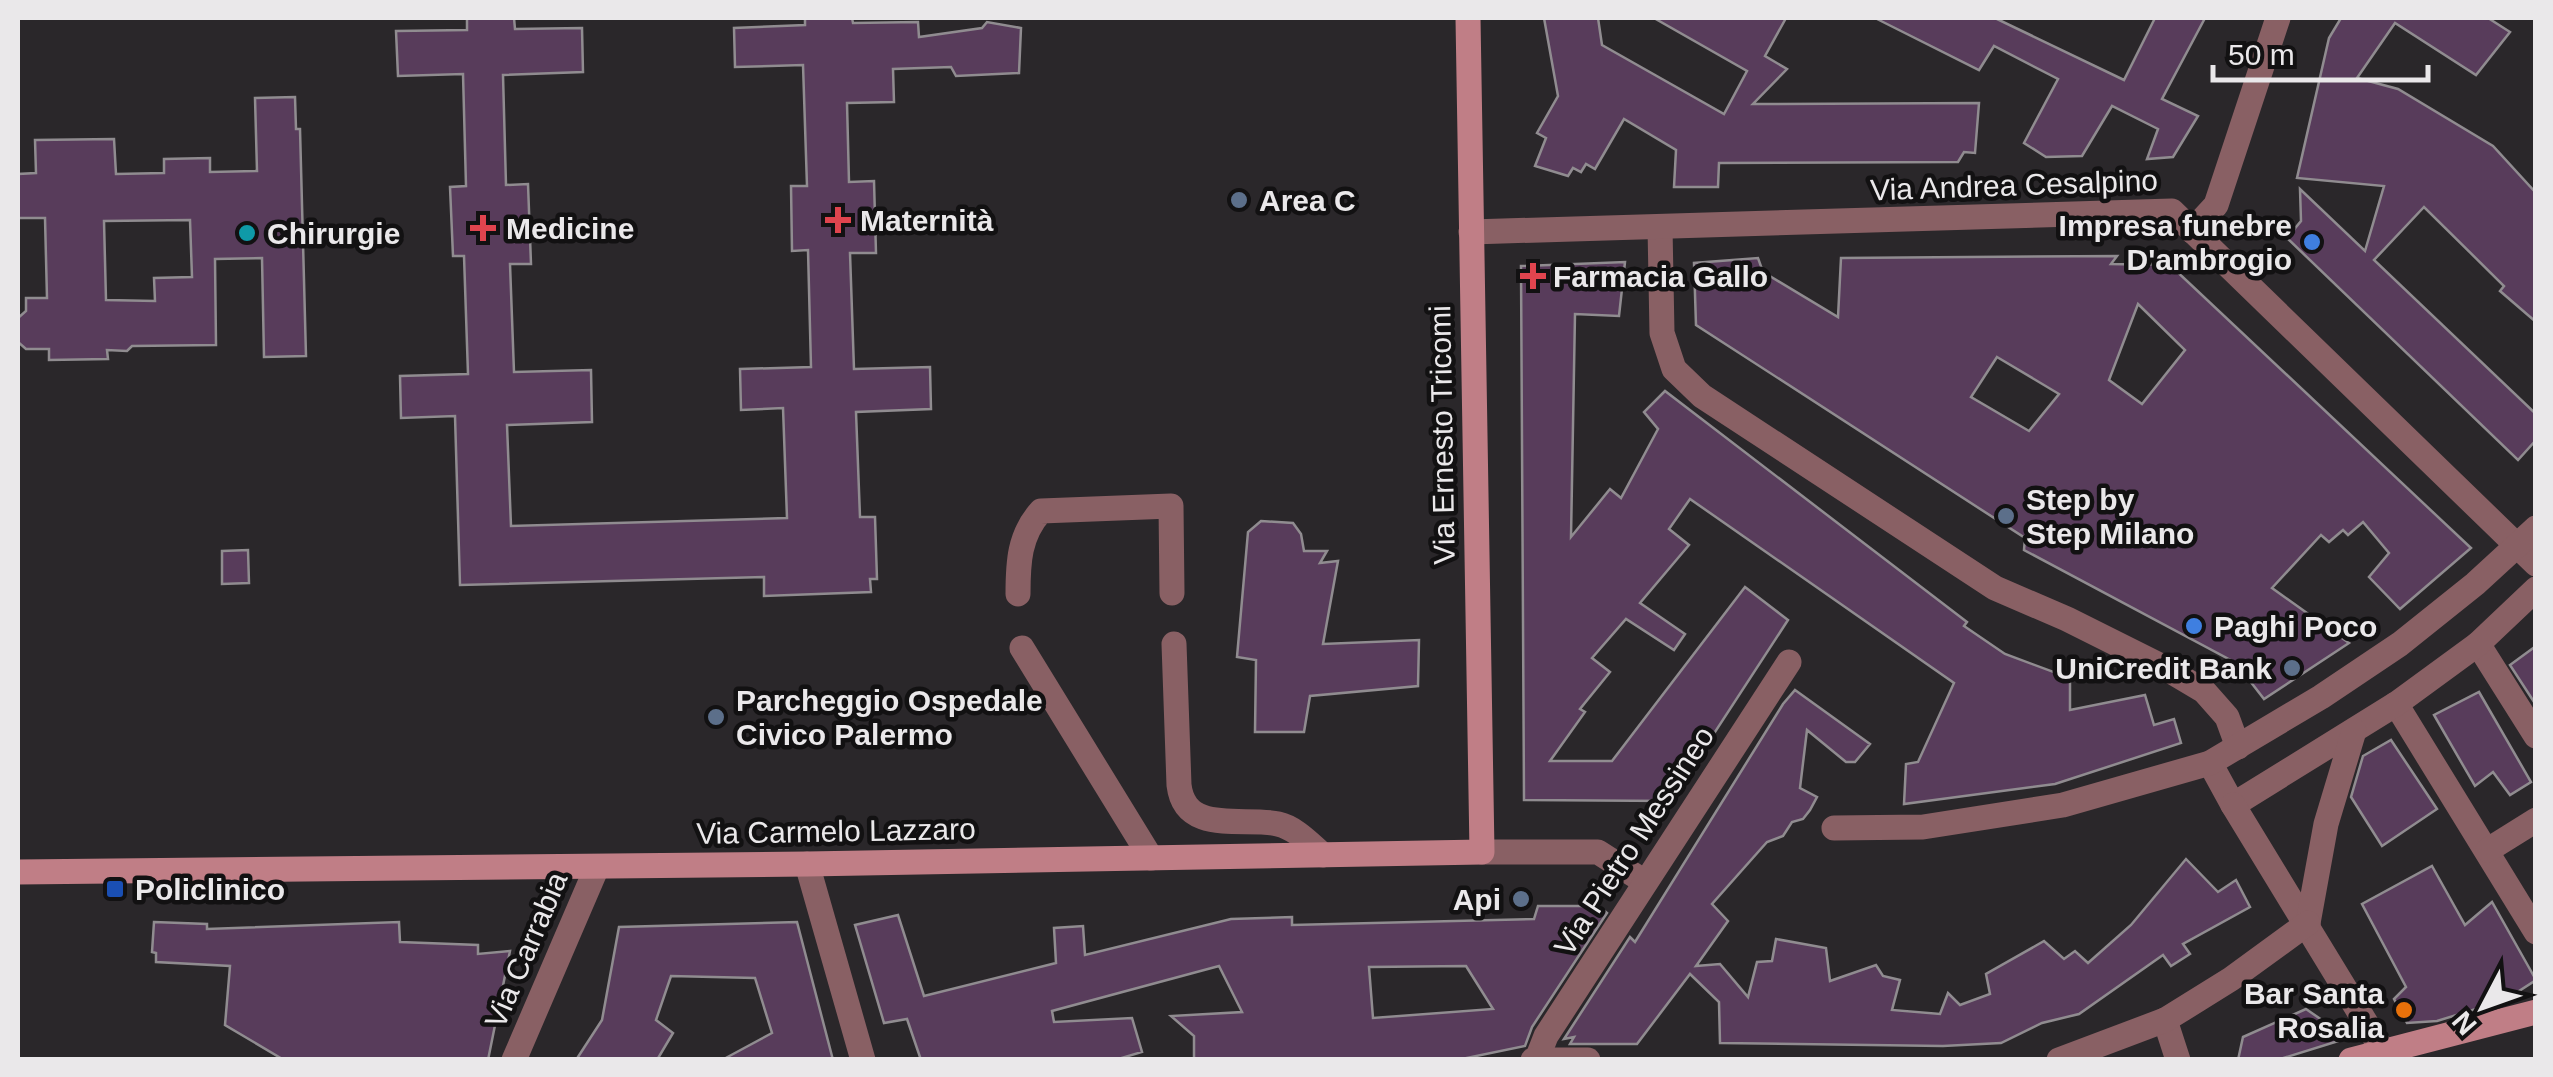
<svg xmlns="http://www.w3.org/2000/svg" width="2553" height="1077" font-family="Helvetica,sans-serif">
<rect width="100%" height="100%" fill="#2a272a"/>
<g fill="#583c5b" stroke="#908c90" stroke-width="2.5" fill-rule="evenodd">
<polygon points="467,18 514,18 515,29 582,28 583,72 503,75 506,185 528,184 531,264 510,264 514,372 591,370 592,422 507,425 511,526 787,518 783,408 741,410 740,369 811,367 808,250 792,251 791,186 807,186 803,65 735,67 734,28 805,25 805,18 852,18 853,23 918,22 919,37 982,28 987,22 1021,28 1019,73 956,76 951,67 893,69 894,102 847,103 849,182 874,181 876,253 850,253 854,369 930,367 931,409 856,412 860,517 875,517 877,579 870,579 871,592 764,596 764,577 460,585 455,416 401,418 400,376 468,374 464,256 453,256 450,187 466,186 463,74 398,76 396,31 467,30"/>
<polygon points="1544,18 1598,18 1602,45 1724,114 1747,71 1654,18 1786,18 1765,56 1787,69 1753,104 1979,103 1975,153 1964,152 1958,162 1719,163 1718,187 1674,187 1676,150 1624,119 1595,169 1586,164 1581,172 1573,168 1568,176 1535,166 1546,138 1537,133 1558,96"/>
<polygon points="1875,18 1995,18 2124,80 2155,18 2205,18 2162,99 2198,116 2173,157 2147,159 2158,129 2112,106 2082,156 2046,157 2024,143 2058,79 1994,46 1979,70"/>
<polygon points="2341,18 2488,18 2510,32 2476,75 2395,23 2357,78 2398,89 2493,146 2536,193 2536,322 2500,291 2504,286 2424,207 2374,260 2536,414 2536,440 2518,460 2287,238 2301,221 2300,189 2365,251 2384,186 2297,178 2329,38"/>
<path d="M295,97L296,129H300L306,356L264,357L262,258L215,259L216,345L132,346L127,351L107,350L108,359L49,360V349H26L18,342V318L26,311V298H47L45,218H18V174L36,173L35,140L114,139L116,174L164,173V159L210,158V172L257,171L255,98ZM190,220L192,277L154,278L155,301L106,300L104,221Z"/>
<path d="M2117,256L2111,264L2170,265L2471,548L2400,609L2369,577L2389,553L2363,522L2348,535L2343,530L2329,542L2321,535L2272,588L2349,643L2264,699L2236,663L2024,550L2025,538L1696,325L1694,263L1758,258L1763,272L1838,317L1841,258ZM2138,304L2185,350L2142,404L2109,380ZM1997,357L2059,394L2029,431L1971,397Z"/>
<polygon points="1625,262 1619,316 1575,314 1571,537 1610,489 1621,498 1658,429 1644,412 1665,391 1967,622 1964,626 2005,654 2070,678 2070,710 2145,695 2154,725 2174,719 2181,743 2055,784 1904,804 1906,764 1918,762 1954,683 1690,499 1669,529 1689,545 1640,603 1685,634 1674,650 1626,619 1592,658 1610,672 1580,709 1585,712 1550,761 1612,761 1745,587 1788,620 1670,801 1524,800 1521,266"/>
<polygon points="1261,521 1293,523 1301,534 1304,551 1327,551 1320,563 1338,561 1323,644 1419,640 1418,686 1310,696 1304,732 1255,732 1256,660 1237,657 1248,532"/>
<polygon points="248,550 249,583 222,584 222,551"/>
<polygon points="2536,646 2536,705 2510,665"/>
<polygon points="1795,690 1870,744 1855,762 1846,762 1807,730 1800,788 1817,797 1810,810 1803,819 1792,822 1783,836 1767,842 1712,904 1728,921 1696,966 1720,964 1748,997 1757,962 1772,961 1776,939 1826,948 1830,981 1876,965 1883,976 1900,980 1892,1010 1940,1014 1948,993 1960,1005 1990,994 1986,974 2044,941 2064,959 2075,951 2088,963 2131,925 2186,859 2218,892 2236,880 2250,907 2183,944 2190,954 2171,966 2163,955 2079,1014 2042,1023 2001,1043 1943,1046 1720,1043 1719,1002 1690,974 1637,1044 1570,1044 1574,1037 1564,1039 1630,937 1635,942 1783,704"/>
<polygon points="2479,692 2531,782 2510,795 2493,772 2475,786 2434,715"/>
<polygon points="2391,740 2437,809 2382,846 2351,797 2363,756"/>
<polygon points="2432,866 2465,925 2492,902 2536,980 2505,1000 2437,1021 2407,1023 2394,999 2406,987 2362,904"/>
<path d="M1538,906H1599L1607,913L1532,1027L1525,1046L1457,1060H1194V1036L1171,1016L1242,1012L1219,966L1052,1011L1054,1022L1132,1018L1142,1052L1115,1060H921L907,1019L884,1023L855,925L898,915L924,996L1056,963L1054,928L1083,926L1085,955L1231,919L1292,917V925L1534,919ZM1466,966L1493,1009L1373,1018L1369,967Z"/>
<polygon points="154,922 207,924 207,929 399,922 400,942 478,945 478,954 510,951 488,1060 284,1060 225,1025 230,966 156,962 156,953 152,952"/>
<polygon points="797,922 833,1060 722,1060 772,1033 755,978 671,976 656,1020 673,1033 657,1060 576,1060 602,1020 619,927"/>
<polygon points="2306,1009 2348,1038 2277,1060 2238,1060 2243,1037"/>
</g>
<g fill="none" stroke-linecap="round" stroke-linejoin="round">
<g stroke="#896064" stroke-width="25">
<polyline points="1660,227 1662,333 1674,369 1702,396 1995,588 2067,619 2167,669 2204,691 2227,717 2238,747"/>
<polyline points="2192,231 2216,205 2278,18"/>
<polyline points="1471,232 2172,211 2536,564"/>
<path d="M1018,594C1018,563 1019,535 1041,511L1171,506L1172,593"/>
<path d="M1174,644L1179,785C1185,836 1245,816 1278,824C1296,828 1310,844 1323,855"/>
<polyline points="2478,644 2536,736"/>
<polyline points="1022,648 1151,858"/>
<polyline points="2396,704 2536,932"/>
<polyline points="2210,763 2233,805 2396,704 2478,644 2536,589"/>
<polyline points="2233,805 2383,1051"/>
<polyline points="1834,828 1923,827 2063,805 2210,763 2321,697 2400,644 2475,584 2536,528"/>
<polyline points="2488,850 2536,820"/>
<polyline points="1482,852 1598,852 1645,882"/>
<polyline points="807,864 863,1060"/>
<polyline points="2308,923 2326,824 2354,731"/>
<polyline points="2165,1020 2178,1060"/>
<polyline points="1537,1059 1546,1036 1789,662"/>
<polyline points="514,1060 597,867"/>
<polyline points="1533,1060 1588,1060"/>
<polyline points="2059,1060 2165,1020 2231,979 2308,923"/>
</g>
<g stroke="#c07e86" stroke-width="25">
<polyline points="18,872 807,864 1482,852 1468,18"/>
<polyline points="2351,1060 2536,1012"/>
</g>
</g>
<g fill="#5c6f8a" stroke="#121112" stroke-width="4">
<circle cx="1239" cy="200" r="10"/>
<circle cx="2006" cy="516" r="10"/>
<circle cx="2292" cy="668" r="10"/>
<circle cx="716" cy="717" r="10"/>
<circle cx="1521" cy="899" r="10"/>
</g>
<g fill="#e0444e" stroke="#121112" stroke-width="4">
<path d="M833 205h10v10h10v10h-10v10h-10v-10h-10v-10h10z"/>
<path d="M478 213h10v10h10v10h-10v10h-10v-10h-10v-10h10z"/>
<path d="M1528 261h10v10h10v10h-10v10h-10v-10h-10v-10h10z"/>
</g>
<circle fill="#0f9aa8" stroke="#121112" stroke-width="4" cx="247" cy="233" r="10"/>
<g fill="#3f7fe0" stroke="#121112" stroke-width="4">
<circle cx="2312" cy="242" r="10"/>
<circle cx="2194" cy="626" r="10"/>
</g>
<rect fill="#1a4fb4" stroke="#121112" stroke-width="4" x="105" y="879" width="20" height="20" rx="5"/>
<circle fill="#e8710a" stroke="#121112" stroke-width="4" cx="2404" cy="1010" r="10"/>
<g text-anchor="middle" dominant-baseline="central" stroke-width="9" stroke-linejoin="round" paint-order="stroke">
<g font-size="30" fill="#eae8ea" stroke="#121112">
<text transform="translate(2014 185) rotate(-2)">Via Andrea Cesalpino</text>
<text transform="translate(1442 435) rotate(-91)">Via Ernesto Tricomi</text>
<text transform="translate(836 831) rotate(-1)">Via Carmelo Lazzaro</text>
<text transform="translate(1634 841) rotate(-57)">Via Pietro Messineo</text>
<text transform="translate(526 950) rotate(-67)">Via Carrabia</text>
</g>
<g font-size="30" font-weight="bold" fill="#eae8ea" stroke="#121112" text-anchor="start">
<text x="1259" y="200">Area C</text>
<text x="860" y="220">Maternità</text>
<text x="2292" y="225" text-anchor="end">Impresa funebre<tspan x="2292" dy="34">D'ambrogio</tspan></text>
<text x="506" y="228">Medicine</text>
<text x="267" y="233">Chirurgie</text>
<text x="1553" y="276">Farmacia Gallo</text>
<text x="2026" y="499">Step by<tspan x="2026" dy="34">Step Milano</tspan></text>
<text x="2214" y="626">Paghi Poco</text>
<text x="2272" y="668" text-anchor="end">UniCredit Bank</text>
<text x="736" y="700">Parcheggio Ospedale<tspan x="736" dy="34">Civico Palermo</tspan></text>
<text x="135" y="889">Policlinico</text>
<text x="1501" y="899" text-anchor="end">Api</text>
<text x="2384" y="993" text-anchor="end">Bar Santa<tspan x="2384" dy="34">Rosalia</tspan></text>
</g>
</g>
<rect width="2553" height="1077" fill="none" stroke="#eae8ea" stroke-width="40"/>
<g transform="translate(2483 1007) rotate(229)" stroke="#121112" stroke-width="8" paint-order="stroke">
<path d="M0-8L18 38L0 25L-18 38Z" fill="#eae8ea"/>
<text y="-15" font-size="28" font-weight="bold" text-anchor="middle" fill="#eae8ea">N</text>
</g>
<path d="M2213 65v15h215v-15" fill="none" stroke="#eae8ea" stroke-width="5"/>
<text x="2228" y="65" font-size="30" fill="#eae8ea" stroke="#121112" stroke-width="8" paint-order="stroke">50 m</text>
</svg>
